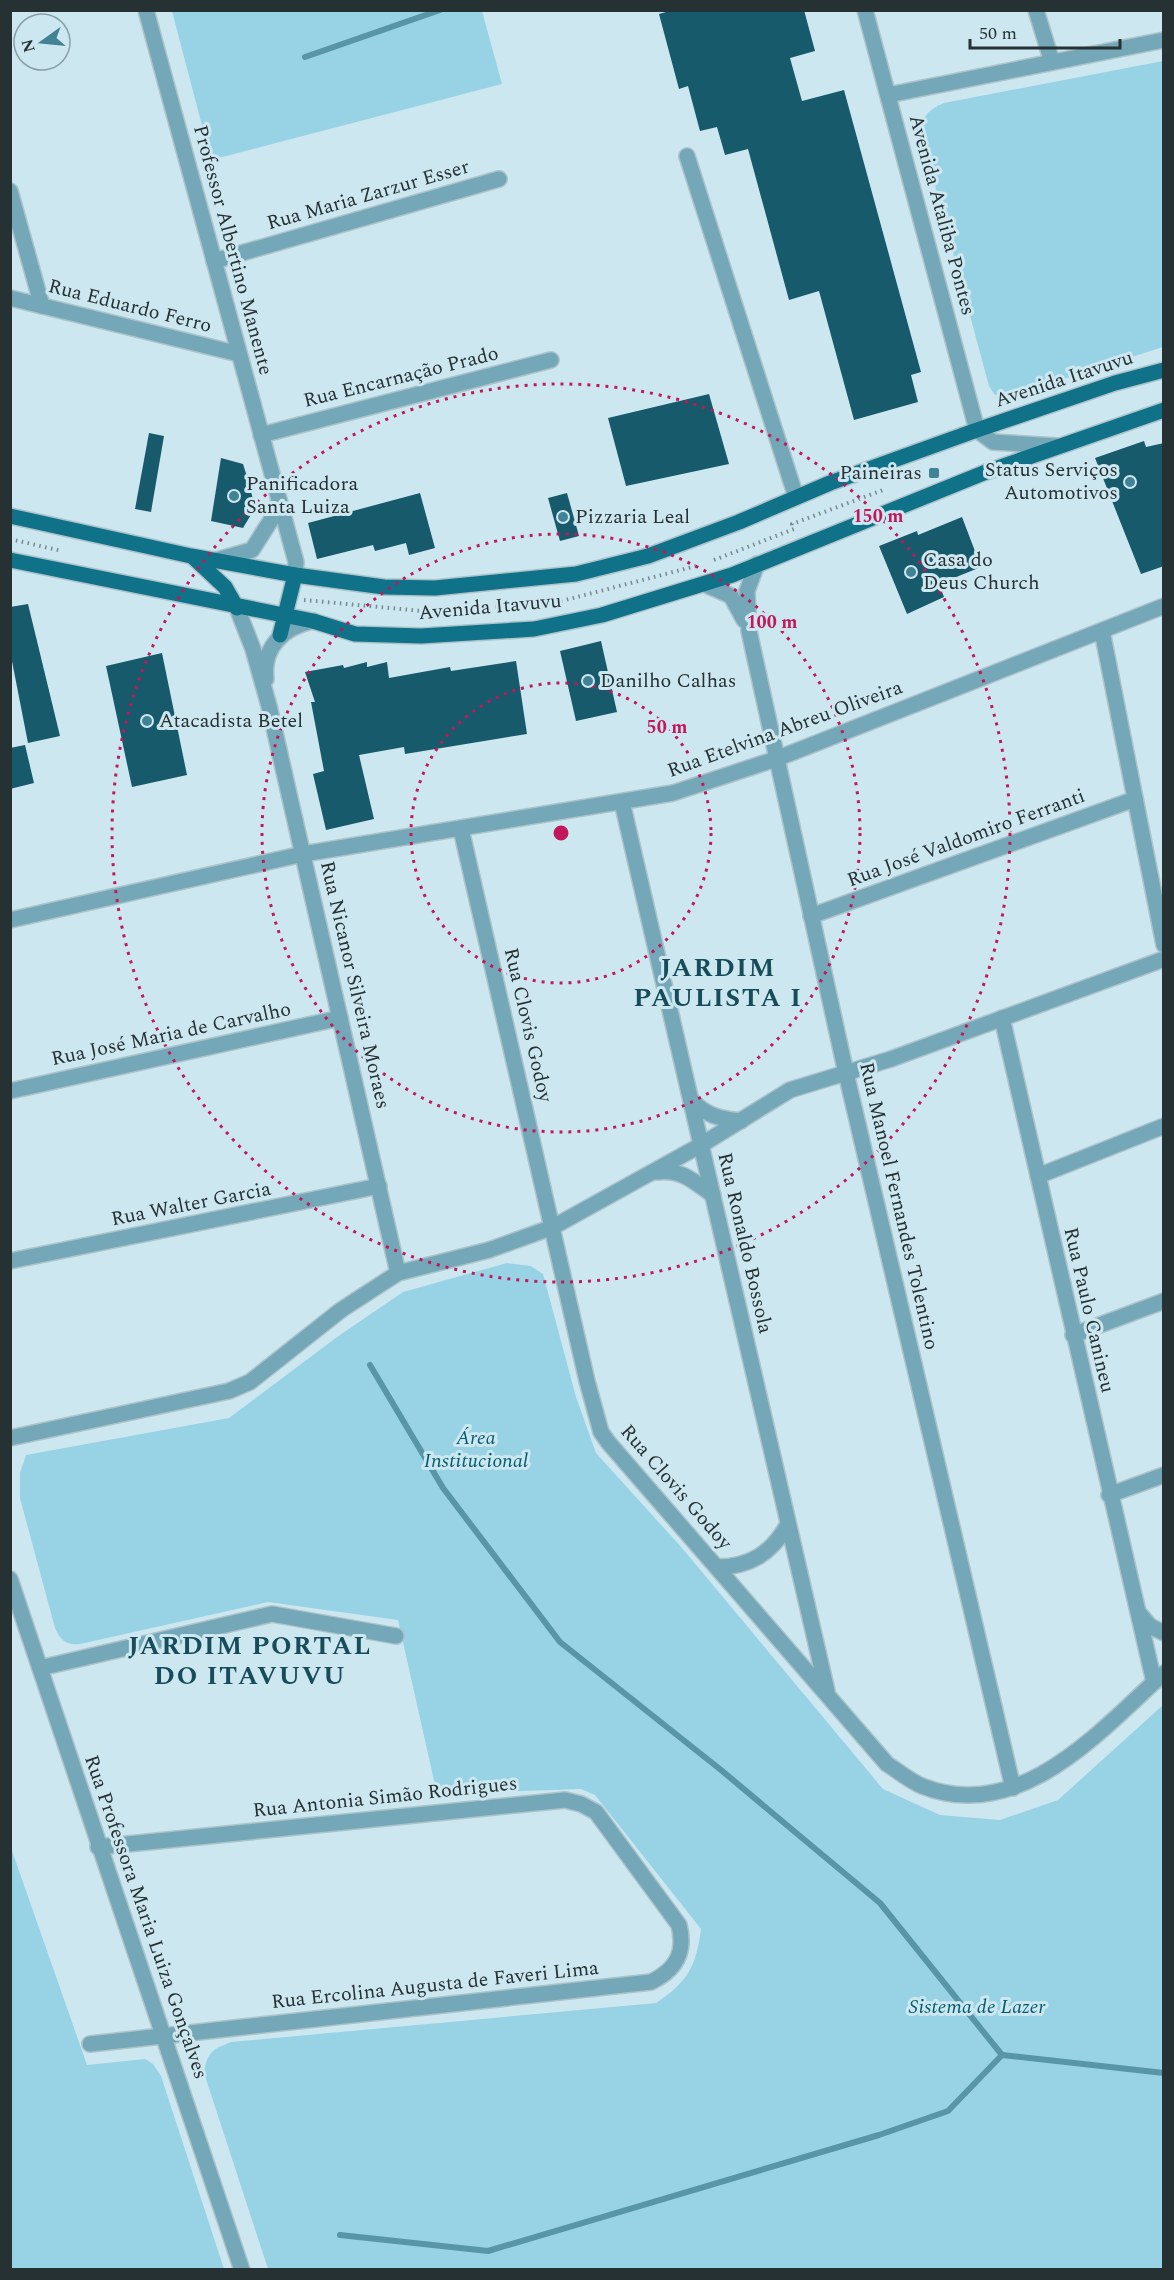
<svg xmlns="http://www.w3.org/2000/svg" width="1174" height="2280" font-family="Spectral,serif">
<rect width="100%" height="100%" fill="#cde7f0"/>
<g fill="#98d3e5">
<polygon points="172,11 482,11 502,84 211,160"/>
<path d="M1163,61V347L1004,398L994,394L989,386L921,134C921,117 929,109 944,103Z"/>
<path d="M507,1263L531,1266L543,1274L576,1397L596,1453L682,1548L883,1789L940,1815L1000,1820L1058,1800L1163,1705V2269H268L204,2073C207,2052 213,2049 231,2042L656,2003C688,1982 696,1966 701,1929L595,1795L581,1789L437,1794L398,1620L268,1602L80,1644C66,1645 61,1641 55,1628L20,1498V1473L26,1455L229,1418L337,1337L403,1292Z"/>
<polygon points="11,1848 87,2065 145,2059 153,2064 161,2076 224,2269 11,2269"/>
</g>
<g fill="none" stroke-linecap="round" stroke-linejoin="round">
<g stroke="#5795a7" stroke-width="6">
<polyline points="305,57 440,10"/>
<polyline points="370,1365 443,1488 560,1642 721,1770 880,1903 1002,2055"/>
<polyline points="340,2235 488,2251 879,2135 948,2111 1002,2055 1164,2073"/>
</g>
</g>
<g fill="#175a6b">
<polygon points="673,10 804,10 815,51 790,58 802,101 844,90 921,372 911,375 918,402 854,420 819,291 789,300 748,149 725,155 717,127 700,131 688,86 679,89 659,14"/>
<polygon points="709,394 729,464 626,486 608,418"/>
<polygon points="149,433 164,436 151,512 135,509"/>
<polygon points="1144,441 1146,447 1164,443 1164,566 1141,574 1095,458"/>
<polygon points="221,458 243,464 249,483 255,508 243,528 211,521"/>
<polygon points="420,493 435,548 409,555 406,543 375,551 373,545 317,559 308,523"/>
<polygon points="567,493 579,536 560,541 548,498"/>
<polygon points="962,517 981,567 939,584 944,597 907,614 879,546 917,531 918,535"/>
<polygon points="28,604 60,736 28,743 10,651 10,607"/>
<polygon points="601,641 617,712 576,721 560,651"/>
<polygon points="162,653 187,775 132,787 106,666"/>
<polygon points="516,661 527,734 405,754 404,747 359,755 374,819 326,830 313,774 324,771 311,702 315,702 305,672 343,665 344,668 367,662 367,667 387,662 389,678 450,667 451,671"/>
<polygon points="25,745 34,783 10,789 10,748"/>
</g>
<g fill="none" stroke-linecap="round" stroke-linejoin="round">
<defs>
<g id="minor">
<polyline points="146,10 296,562 295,575"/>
<polyline points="865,10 977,430 993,442 1057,446"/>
<polyline points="1036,10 1052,62"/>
<polyline points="888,95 1164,40"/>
<polyline points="687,156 796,497"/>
<polyline points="10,191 42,306"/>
<polyline points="214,261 499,179"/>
<polyline points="10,298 239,354"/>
<polyline points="261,435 551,360"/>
<polyline points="217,560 252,550 271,520 279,501"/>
<polyline points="757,564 747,591 749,631 846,1073 1013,1788"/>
<polyline points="704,584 731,596 744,620"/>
<polyline points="237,608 253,649 269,706 398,1273"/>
<polyline points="1102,631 1164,945"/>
<path d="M266,679C262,647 284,627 313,621"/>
<polyline points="622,802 827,1691"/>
<path d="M461,829L587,1381L601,1432L608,1442L887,1764C898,1771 910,1781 922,1786C1019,1825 1100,1731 1164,1673"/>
<polyline points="811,916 1135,799"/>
<polyline points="10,920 303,854 673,793 776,759 1164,606"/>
<polyline points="1002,1018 1154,1682"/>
<polyline points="10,1091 340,1018"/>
<path d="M691,1100C707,1116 720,1119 741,1121"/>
<path d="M657,1172C682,1169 693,1181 713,1195"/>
<polyline points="1038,1176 1164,1126"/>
<polyline points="10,1261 379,1186"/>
<polyline points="1073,1335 1164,1301"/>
<polyline points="10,1438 229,1391 250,1382 341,1310 398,1273 489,1250 553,1227 701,1145 790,1090 891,1059 1164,959"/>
<polyline points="1109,1495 1164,1475"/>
<path d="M717,1567C750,1567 772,1553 788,1524"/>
<polyline points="10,1579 242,2270"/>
<polyline points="1139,1613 1150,1626 1164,1633"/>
<polyline points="40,1668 272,1614 396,1636"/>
<path d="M90,2044L651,1982C676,1970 686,1953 679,1925L596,1812L581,1804L565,1800L98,1847"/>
</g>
<g id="major">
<polyline points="10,516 191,556 295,575 384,587 435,588 576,574 648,556 739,522 830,483 977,430 1115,383 1164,370"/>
<polyline points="194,558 225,587 237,608"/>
<polyline points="10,560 313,621 355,634 421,636 534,629 602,615 732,575 986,472 1164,410"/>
<polyline points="280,635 295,575"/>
</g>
</defs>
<use href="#minor" stroke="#acc3ca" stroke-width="18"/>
<use href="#major" stroke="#acc3ca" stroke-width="18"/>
<g stroke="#788a90" stroke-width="4" stroke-dasharray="1.5 4.5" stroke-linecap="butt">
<polyline points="10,539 62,551"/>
<polyline points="714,560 794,529 792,524 883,490"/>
<polyline points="304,600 422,611 554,603 696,566"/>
</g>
<use href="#minor" stroke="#74a7b7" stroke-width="15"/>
<use href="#major" stroke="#107288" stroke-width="15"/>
</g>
<g fill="none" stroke="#c2185b" stroke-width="3" stroke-dasharray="3 6">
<circle cx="561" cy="833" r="150"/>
<circle cx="561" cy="833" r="299"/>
<circle cx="561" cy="833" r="449"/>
</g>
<g fill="#418294" stroke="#cde7f0" stroke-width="2">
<rect x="928" y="467" width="12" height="12" rx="3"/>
<circle cx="1130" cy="482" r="6"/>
<circle cx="234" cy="496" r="6"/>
<circle cx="563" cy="517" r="6"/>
<circle cx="911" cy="572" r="6"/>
<circle cx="588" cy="681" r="6"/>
<circle cx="147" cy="721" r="6"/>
</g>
<g text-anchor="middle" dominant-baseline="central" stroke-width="6" stroke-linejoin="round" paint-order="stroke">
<g font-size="20" fill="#263134" stroke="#cde7f0">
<text transform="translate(368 195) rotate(-16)">Rua Maria Zarzur Esser</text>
<text transform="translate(942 215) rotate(75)">Avenida Ataliba Pontes</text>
<text transform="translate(233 250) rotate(75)">Professor Albertino Manente</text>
<text transform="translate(130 306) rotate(14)">Rua Eduardo Ferro</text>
<text transform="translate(401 377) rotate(-14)">Rua Encarnação Prado</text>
<text transform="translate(1064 379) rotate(-18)">Avenida Itavuvu</text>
<text transform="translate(490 607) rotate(-5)">Avenida Itavuvu</text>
<text transform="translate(785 729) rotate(-20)">Rua Etelvina Abreu Oliveira</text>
<text transform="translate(966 838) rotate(-20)">Rua José Valdomiro Ferranti</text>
<text transform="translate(355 985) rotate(77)">Rua Nicanor Silveira Moraes</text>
<text transform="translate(528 1025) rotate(77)">Rua Clovis Godoy</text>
<text transform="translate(171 1034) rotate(-12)">Rua José Maria de Carvalho</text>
<text transform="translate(191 1204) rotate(-11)">Rua Walter Garcia</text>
<text transform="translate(899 1206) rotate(77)">Rua Manoel Fernandes Tolentino</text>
<text transform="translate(745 1243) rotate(77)">Rua Ronaldo Bossola</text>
<text transform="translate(1089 1310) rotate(77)">Rua Paulo Canineu</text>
<text transform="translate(676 1487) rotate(49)">Rua Clovis Godoy</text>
<text transform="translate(385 1797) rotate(-6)">Rua Antonia Simão Rodrigues</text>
<text transform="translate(146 1917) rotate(71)">Rua Professora Maria Luiza Gonçalves</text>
<text transform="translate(435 1985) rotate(-6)">Rua Ercolina Augusta de Faveri Lima</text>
</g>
<g font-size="20" fill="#263134" stroke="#cde7f0" text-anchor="start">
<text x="1118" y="470" text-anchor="end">Status Serviços<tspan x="1118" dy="23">Automotivos</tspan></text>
<text x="922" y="473" text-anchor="end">Paineiras</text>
<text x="246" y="484">Panificadora<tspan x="246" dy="23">Santa Luiza</tspan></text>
<text x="575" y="517">Pizzaria Leal</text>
<text x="923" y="560">Casa do<tspan x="923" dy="23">Deus Church</tspan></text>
<text x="600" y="681">Danilho Calhas</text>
<text x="159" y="721">Atacadista Betel</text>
</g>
<g font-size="20" font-style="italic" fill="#005c6f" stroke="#cde7f0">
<text x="476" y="1438">Área<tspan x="476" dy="23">Institucional</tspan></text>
<text x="977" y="2007">Sistema de Lazer</text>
</g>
<g font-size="26" font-weight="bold" letter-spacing="1.5" fill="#174d5b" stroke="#cde7f0">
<text x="718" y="968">JARDIM<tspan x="718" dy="30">PAULISTA I</tspan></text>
<text x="250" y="1646">JARDIM PORTAL<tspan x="250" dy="30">DO ITAVUVU</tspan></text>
</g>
</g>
<circle cx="561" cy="833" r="9" fill="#c2185b" stroke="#cde7f0" stroke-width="3"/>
<g font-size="18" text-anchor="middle" font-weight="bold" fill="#c2185b" stroke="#cde7f0" stroke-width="6" stroke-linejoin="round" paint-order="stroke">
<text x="878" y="522">150 m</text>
<text x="772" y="628">100 m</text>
<text x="667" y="733">50 m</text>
</g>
<rect width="1174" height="2280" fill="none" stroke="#263134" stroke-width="24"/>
<g transform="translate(42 42) rotate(255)"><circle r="28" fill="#cde7f0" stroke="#8a9ea5" stroke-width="1.5"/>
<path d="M0-4.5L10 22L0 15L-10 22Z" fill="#418294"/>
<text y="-9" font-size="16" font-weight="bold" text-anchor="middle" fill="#263134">N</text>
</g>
<path d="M970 39v9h150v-9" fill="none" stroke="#263134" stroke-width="3"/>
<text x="979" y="39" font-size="18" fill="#263134" stroke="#cde7f0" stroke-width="4.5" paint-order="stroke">50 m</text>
</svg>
